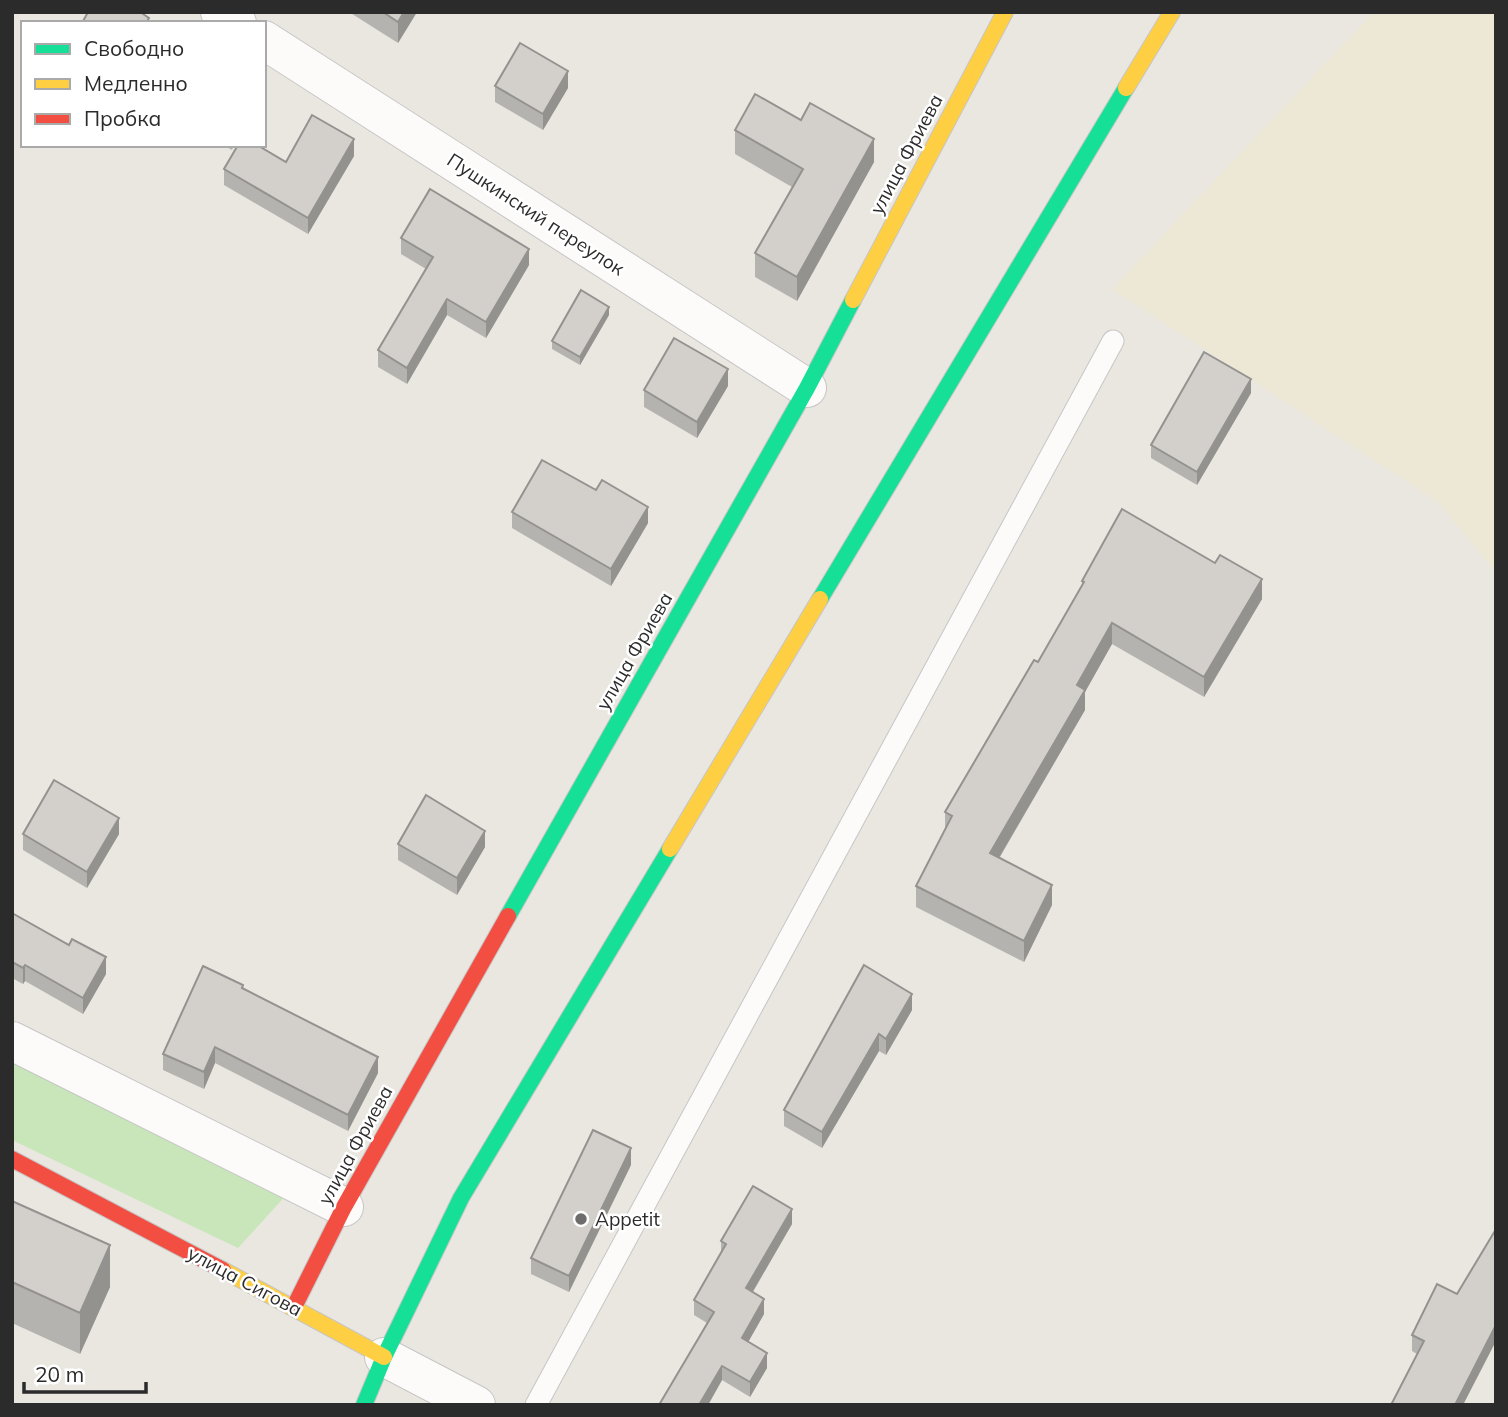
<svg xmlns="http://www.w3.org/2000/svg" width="1508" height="1417" font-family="Mulish,sans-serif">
<rect width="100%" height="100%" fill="#eae7e1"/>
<polygon fill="#ede7d5" points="1374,12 1496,12 1496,573 1438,502 1112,289"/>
<polygon fill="#c8e6b9" points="12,1054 289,1192 238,1248 12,1140"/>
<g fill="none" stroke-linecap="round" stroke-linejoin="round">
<defs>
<polyline id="lane" points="536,1405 1113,341"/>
<g id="street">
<polyline points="220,12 237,23"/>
<polyline points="264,40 807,388"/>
<polyline points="12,1041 344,1207"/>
<polyline points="384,1357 476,1405"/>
</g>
<g id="fast">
<polyline points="820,599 1126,88"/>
<polyline points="508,916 807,388 853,300"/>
<polyline points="364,1405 384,1357 461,1198 670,849"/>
</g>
<g id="slow">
<polyline points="1126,88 1172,12"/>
<polyline points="853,300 1005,12"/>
<polyline points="670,849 820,599"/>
<polyline points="223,1270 384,1357"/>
</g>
<g id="jam">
<polyline points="12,1159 223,1270"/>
<polyline points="294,1307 344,1207 508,916"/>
</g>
</defs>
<use href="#lane" stroke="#c7c6c6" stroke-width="23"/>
<use href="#street" stroke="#c7c6c6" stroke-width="40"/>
<use href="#fast" stroke="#c7c6c6" stroke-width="18"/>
<use href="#slow" stroke="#c7c6c6" stroke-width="18"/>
<use href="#jam" stroke="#c7c6c6" stroke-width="18"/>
<use href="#lane" stroke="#fcfbfa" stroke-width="21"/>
<use href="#street" stroke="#fcfbfa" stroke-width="38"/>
<use href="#fast" stroke="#16e098" stroke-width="16"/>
<use href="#slow" stroke="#ffcf43" stroke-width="16"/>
<use href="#jam" stroke="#f24e42" stroke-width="16"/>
</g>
<g fill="#b5b3af">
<polygon points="349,12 417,12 398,43"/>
<polygon points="495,86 568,88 543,130 495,102"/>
<polygon points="801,120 874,162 797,301 755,277 755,253 792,187 735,154 735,130"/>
<polygon points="223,145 234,145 232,150"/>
<polygon points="354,156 308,234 224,185 224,169"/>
<polygon points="401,238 529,265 486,338 447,315 407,384 378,367 378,350 426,269 401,254"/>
<polygon points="609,315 580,365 552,349 552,341"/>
<polygon points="728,386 697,438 644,407 644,390"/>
<polygon points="1251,393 1197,485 1151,458 1151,445"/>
<polygon points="512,512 648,523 611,586 512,528"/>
<polygon points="1082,581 1262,599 1204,697 1112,644 1085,692 1085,710 1000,857 1052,905 1024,962 916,907 916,886 945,829 945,812 1038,662 1082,586"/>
<polygon points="23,834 119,834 87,888 23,850"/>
<polygon points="398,844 485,847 457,895 398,860"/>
<polygon points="12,913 106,974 83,1014 25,981 23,984 12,978"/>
<polygon points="864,965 912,1010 886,1055 879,1051 822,1148 784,1126 784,1110"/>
<polygon points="243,989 378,1073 348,1131 215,1063 204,1089 163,1070 163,1054"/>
<polygon points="631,1165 569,1292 531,1274 531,1258"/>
<polygon points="12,1201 110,1287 80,1354 12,1323"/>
<polygon points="792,1224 753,1292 764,1314 748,1342 767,1368 750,1397 722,1380 708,1405 659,1405 707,1323 694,1315 694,1300 721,1252 721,1241"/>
<polygon points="1457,1294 1496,1341 1417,1354 1412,1351 1412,1335"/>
</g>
<g fill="#94928f">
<polygon points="404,12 417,12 398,43 398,22"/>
<polygon points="568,71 568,88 543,130 543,114"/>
<polygon points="354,139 354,156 308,234 308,218"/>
<polygon points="874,139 874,162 797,301 797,277"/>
<polygon points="529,249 529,265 486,338 486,322"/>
<polygon points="447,299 447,315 407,384 407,368"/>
<polygon points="609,307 609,315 580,365 580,357"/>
<polygon points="728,369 728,386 697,438 697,422"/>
<polygon points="1251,379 1251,393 1197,485 1197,472"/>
<polygon points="648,507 648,523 611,586 611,569"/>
<polygon points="1262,579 1262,599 1204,697 1204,677"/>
<polygon points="1112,623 1112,644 1085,692 1085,710 990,873 990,853 1077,685"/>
<polygon points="119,818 119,834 87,888 87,872"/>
<polygon points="485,831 485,847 457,895 457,878"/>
<polygon points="1052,885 1052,905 1024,962 1024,941"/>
<polygon points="106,957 106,974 83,1014 83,998"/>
<polygon points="25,965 25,981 23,984 23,968"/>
<polygon points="912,994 912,1010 886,1055 886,1039"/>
<polygon points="879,1034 879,1051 822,1148 822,1132"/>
<polygon points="215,1047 215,1063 204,1089 204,1072"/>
<polygon points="378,1057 378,1073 348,1131 348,1115"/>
<polygon points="631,1148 631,1165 569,1292 569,1276"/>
<polygon points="792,1209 792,1224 746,1303 746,1288"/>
<polygon points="110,1245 110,1287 80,1354 80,1313"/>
<polygon points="764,1299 764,1314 742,1353 742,1338"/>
<polygon points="1496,1325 1496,1341 1463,1405 1455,1405"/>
<polygon points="767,1353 767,1368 750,1397 750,1382"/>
<polygon points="722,1366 722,1380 708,1405 699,1405"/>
</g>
<g fill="#d3d0cc" stroke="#94928f" stroke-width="2">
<polygon points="88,12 140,12 149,18 146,23 82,23"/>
<polygon points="383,12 404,12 398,22"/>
<polygon points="520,43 568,71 543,114 495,86"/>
<polygon points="755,94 801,120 810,103 874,139 797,277 755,253 803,169 735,130"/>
<polygon points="312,115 354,139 308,218 224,169 238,145 257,145 286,162"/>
<polygon points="430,189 529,249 486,322 447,299 407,368 378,350 433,257 401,238"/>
<polygon points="581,290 609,307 580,357 552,341"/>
<polygon points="674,338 728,369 697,422 644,390"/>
<polygon points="1204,352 1251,379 1197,472 1151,445"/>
<polygon points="542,460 596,490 602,480 648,507 611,569 512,512"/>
<polygon points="1122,509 1215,563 1220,555 1262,579 1204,677 1112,623 1077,685 1085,690 990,853 1052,885 1024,941 916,886 952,816 945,812 1034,660 1038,662 1084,582 1082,581"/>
<polygon points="54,780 119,818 87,872 23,834"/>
<polygon points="426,795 485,831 457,878 398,844"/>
<polygon points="12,913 69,945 72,939 106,957 83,998 25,965 23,968 12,962"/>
<polygon points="864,965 912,994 886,1039 879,1034 822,1132 784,1110"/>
<polygon points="203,966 243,985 242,988 378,1057 348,1115 215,1047 204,1072 163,1054"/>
<polygon points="593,1130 631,1148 569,1276 531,1258"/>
<polygon points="753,1186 792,1209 746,1288 764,1299 742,1338 767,1353 750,1382 722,1366 699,1405 659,1405 714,1312 694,1300 726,1244 721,1241"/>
<polygon points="12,1201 110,1245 80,1313 12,1282"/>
<polygon points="1496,1229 1496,1325 1455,1405 1391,1405 1424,1341 1412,1335 1437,1284 1457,1294"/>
</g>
<circle fill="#6e6d6b" stroke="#fff" stroke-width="2.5" cx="581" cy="1219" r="7"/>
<g text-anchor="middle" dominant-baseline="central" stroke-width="5" stroke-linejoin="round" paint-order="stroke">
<g font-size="19" fill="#2b2b2b" stroke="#fff">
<text transform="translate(906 154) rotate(-62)">улица Фриева</text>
<text transform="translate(536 214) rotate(33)">Пушкинский переулок</text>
<text transform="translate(634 651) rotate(-60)">улица Фриева</text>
<text transform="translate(355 1145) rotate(-61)">улица Фриева</text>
<text transform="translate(245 1281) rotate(28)">улица Сигова</text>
</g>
<g font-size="19" fill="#2b2b2b" stroke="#fff" text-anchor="start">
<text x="595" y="1219">Appetit</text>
</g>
</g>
<rect width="1508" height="1417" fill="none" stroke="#2b2b2b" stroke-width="28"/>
<rect x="21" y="21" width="245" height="126" fill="#ffffff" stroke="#aaaaaa" stroke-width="2"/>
<rect x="35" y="44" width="35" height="10" fill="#16e098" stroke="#aaaaaa" stroke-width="2"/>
<text x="84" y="56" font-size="21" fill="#2b2b2b">Свободно</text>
<rect x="35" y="79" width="35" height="10" fill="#ffcf43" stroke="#aaaaaa" stroke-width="2"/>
<text x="84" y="91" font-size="21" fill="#2b2b2b">Медленно</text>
<rect x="35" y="114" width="35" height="10" fill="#f24e42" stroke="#aaaaaa" stroke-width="2"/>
<text x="84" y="126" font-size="21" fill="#2b2b2b">Пробка</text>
<path d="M24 1382v10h122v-10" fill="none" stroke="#2b2b2b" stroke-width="3.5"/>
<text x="35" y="1382" font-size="21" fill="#2b2b2b" stroke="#ffffff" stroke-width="5" paint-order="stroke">20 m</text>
</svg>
